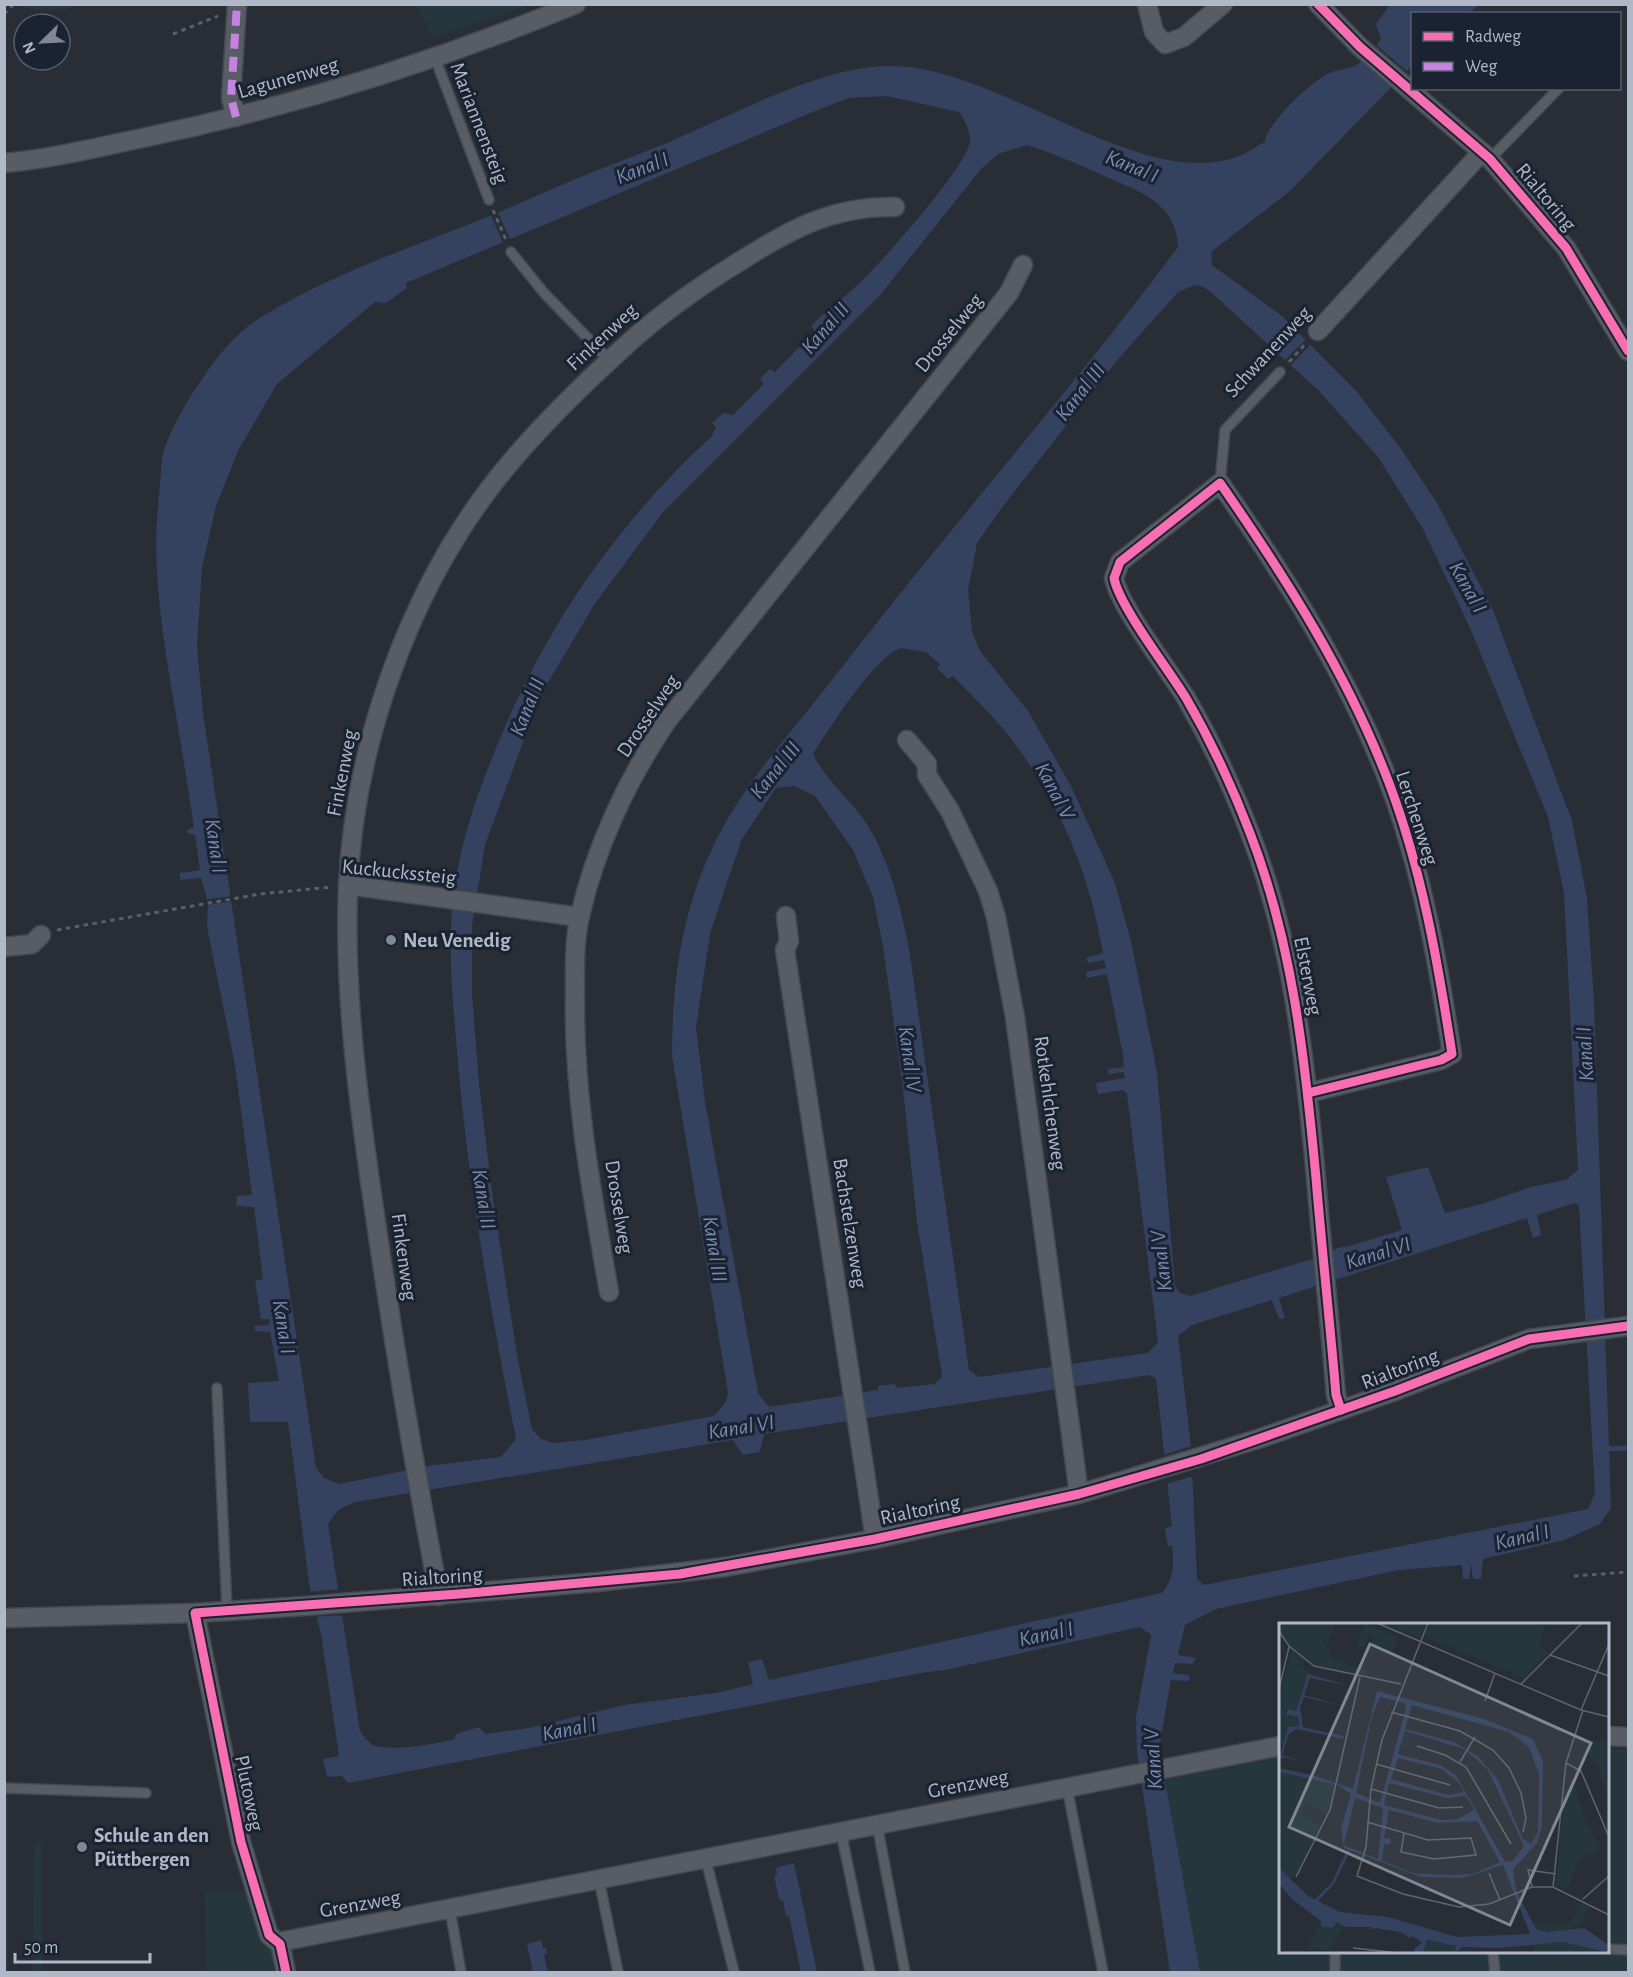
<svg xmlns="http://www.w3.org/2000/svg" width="1633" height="1977" font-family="'Alegreya Sans',sans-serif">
<rect width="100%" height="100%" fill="#282d36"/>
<g fill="#25373c">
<path d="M16,5H80C58,13 38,12 16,5Z"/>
<polygon points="416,5 530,5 434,38"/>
<polygon points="1608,1748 1628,1749 1628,1972 1200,1972 1180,1878 1164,1777 1280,1753 1280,1952 1608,1952"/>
<rect x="5" y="1794" width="3" height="177"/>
<polygon points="34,1844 42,1844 42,1972 33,1972"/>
<polygon points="205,1893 251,1893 279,1972 206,1972"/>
</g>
<g fill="#344260" fill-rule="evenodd">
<path d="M1390,5H1479L1469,13L1412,14V66L1290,191L1211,252L1212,265L1281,315L1357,392L1401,449L1437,503L1493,610L1572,821L1587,898L1594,1001L1611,1508L1600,1524L1564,1540L1483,1559L1481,1579H1473L1471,1564L1469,1579H1463L1462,1565L1399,1570L1216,1609L1185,1625L1178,1655L1196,1658L1193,1664L1175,1663L1173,1673L1189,1675V1681L1171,1680L1159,1749L1200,1972H1170L1137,1753L1136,1717L1151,1635L1140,1627L945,1670L921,1673L348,1783L342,1776L327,1777L323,1759L339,1756L321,1634L310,1590L288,1422H250L248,1383L279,1381L270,1332L255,1331L254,1326L269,1325V1319H261L255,1281L263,1279L254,1207L236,1206L237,1196L252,1195L235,1065L207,927L208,902L201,878L180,880V873L200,870L195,835L187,833V830L194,827C187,784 181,741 173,698C162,630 151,565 159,496C161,480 160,462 165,447C174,422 189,398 204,376C219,354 238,331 260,318C346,264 445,238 536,196C576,178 616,163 657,147C724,120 814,68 886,66C995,62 1136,192 1236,157C1246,154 1255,147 1265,142C1266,124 1310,83 1327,74C1336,69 1350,70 1358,64C1367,58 1374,48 1381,40L1376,24ZM887,96L959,112C965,121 971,131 970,142C966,168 882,261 860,283C844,298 826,310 811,326L815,331L775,372L770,369L760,379L764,384L733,415L723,413L712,423L716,428L711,437C613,527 540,635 492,758C472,807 456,858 452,910C448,960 454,1013 458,1063C469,1189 491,1314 516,1439L501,1457L427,1466L340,1484L324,1478L316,1468L203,713L197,646L202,568L216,506L238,451L277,384L375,302L386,303L407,288L406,283L815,111L849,98ZM1027,145C1052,153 1076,163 1100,174C1135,190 1177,201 1178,247C1068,394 947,531 835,676C793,731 742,784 713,847C681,913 672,984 672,1056L728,1393L726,1402L714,1416L585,1440L553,1443L541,1439L532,1429L517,1355L492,1192L479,1084L472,993V926L485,845L540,696L594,605L664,511L881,294L981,169L998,154ZM1195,285L1204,287L1213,294L1319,391L1378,457L1423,529L1470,628L1548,817L1564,893L1578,1170L1566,1180L1531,1187L1482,1204L1445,1213L1428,1167L1386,1177L1402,1230L1346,1247H1341L1315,1258L1190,1296L1180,1293L1175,1285L1157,1072L1131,941L1115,883L1071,786L1028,711L980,651L972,631L968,590L977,543L1003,506L1119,358L1178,292ZM901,648L926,652L940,664L937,668L948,679L953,676C973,697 995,717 1012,740C1060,803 1090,875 1103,953L1086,958L1088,963L1104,960L1106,968L1086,972L1087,978L1107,974L1123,1055L1124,1067L1108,1069L1109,1074L1124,1072L1125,1078L1096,1083L1098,1094L1123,1090L1127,1094L1158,1342L1148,1353L979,1377L969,1370L909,948C900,906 891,864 868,826C852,800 828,784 813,754C829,729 875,656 901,648ZM795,786L815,796L853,850L873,897L883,946L903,1089L917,1222L942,1376L935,1384L896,1388L895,1384L878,1386V1390L769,1407L758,1393L705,1102L696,1027L710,934L728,879L742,839L776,788ZM1575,1203L1579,1206L1595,1493L1588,1509L1204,1585L1197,1579L1191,1446L1178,1336L1192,1325L1272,1300L1279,1319L1285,1318L1279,1298L1527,1218L1533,1238L1541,1235L1537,1215ZM1149,1375L1156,1379L1172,1526L1165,1528L1168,1546H1172C1174,1565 1174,1578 1162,1593L769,1680L762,1659L748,1662L753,1684L716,1693L624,1705L529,1728L485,1734L479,1727L456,1734L454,1739C436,1744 390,1752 373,1745C368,1742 364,1736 360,1731L328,1524L338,1510L355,1502L733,1440L743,1455L760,1452L764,1434Z"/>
<polygon points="794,1863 817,1972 801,1972 789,1916 786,1916 783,1901 779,1899 774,1876 777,1875 776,1868"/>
<polygon points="541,1940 543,1948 546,1948 547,1953 544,1955 548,1972 533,1972 527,1944"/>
</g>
<g fill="#282d36">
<polygon points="1374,43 1409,73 1395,88 1361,57"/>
<polygon points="497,210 511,242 504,245 490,213"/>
<polygon points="1307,338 1312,343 1289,367 1283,362"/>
<polygon points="233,896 234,901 205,905 204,900"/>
<polygon points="1194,1445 1195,1476 1165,1484 1161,1456"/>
<polygon points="341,1589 345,1615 312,1617 308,1592"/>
</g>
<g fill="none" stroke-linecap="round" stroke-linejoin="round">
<polyline stroke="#344260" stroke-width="5" points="1604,1449 1628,1448"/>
<defs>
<g id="lane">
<polyline points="435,58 489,200"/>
<polyline points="1490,159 1559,88"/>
<polyline points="511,252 544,293 609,360"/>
<polyline points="1220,483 1225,430 1280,372"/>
<polyline points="217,1388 227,1610"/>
<polyline points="1067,1787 1103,1972"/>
<polyline points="4,1788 146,1793"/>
<polyline points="877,1824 905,1972"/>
<polyline points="841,1832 870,1972"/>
<polyline points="706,1860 734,1972"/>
<polyline points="599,1880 618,1972"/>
<polyline points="450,1910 461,1972"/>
<polyline points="1608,1949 1628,1950"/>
<polyline points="1335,1952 1335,1972"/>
<polyline points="1493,1952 1495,1972"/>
</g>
<g id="street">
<polyline points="1147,4 1154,32 1165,44 1184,37 1223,4"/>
<polyline points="1318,4 1360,47 1490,159 1566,248 1628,351"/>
<polyline points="236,117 231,98 237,4"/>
<path d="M4,163C50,159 94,148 138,139C288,108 435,62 576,4"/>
<polyline points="1318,331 1482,152"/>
<polyline points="907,740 927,764 927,775 950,811 988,891 996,917 1015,1017 1079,1494"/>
<polyline points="348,885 579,917"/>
<polyline points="786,916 789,941 785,950 875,1539"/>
<polyline points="4,947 32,944 41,935"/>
<path d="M1308,1093L1441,1060L1452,1054C1438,963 1422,870 1389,783C1348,675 1286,578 1220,483L1120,562L1114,578C1119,606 1169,670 1186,698C1211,741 1232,786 1250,833C1293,944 1305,1060 1316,1178C1322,1251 1330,1323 1336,1395L1341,1410"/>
<path d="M609,1292C592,1194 573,1093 575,993C575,968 574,940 580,916C595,848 628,778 667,721L1009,293L1023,265"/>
<path d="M439,1596C414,1465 392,1334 373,1202C358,1099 344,993 348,888C354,747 408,592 496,480C533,433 578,389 622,349C659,314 698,287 742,260C791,229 835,205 895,207"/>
<polyline points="195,1613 241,1842 269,1935 280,1944 286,1972"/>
<polyline points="4,1618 195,1613 305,1606 598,1582 725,1567 875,1539 1079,1494 1261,1438 1395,1391 1529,1339 1628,1326"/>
<polyline points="1608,1736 1628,1737"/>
<polyline points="280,1944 284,1941 1280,1746"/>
</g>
</defs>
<use href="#lane" stroke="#44484f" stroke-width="12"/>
<use href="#street" stroke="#44484f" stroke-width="21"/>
<g stroke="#5b6068" stroke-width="3" stroke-dasharray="4.5 4.5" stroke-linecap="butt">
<polyline points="4,14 14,4"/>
<polyline points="173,34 218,16"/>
<polyline points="493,210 506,240"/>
<polyline points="1289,362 1307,342"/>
<polyline points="57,930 260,894 332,887"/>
<polyline points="1574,1576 1628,1572"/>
</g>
<use href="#lane" stroke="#585c64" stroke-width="9"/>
<use href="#street" stroke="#585c64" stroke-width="18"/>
<polyline stroke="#c483df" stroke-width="8" stroke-dasharray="15 8" stroke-linecap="butt" points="236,117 231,98 237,4"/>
<defs>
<g id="cycleway">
<polyline points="1318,4 1360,47 1490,159 1566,248 1628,351"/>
<path d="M1308,1093L1441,1060L1452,1054C1438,963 1422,870 1389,783C1348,675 1286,578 1220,483L1120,562L1114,578C1119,606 1169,670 1186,698C1211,741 1232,786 1250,833C1293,944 1305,1060 1316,1178C1322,1251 1330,1323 1336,1395L1341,1410"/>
<polyline points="286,1972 280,1944 269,1935 241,1842 195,1613 459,1594 680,1574 875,1539 1079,1494 1201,1459 1395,1391 1529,1339 1628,1326"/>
</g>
</defs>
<use href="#cycleway" stroke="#1b2231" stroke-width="13"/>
<use href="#cycleway" stroke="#f96db3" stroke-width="9"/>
</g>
<g fill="#818795" stroke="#1b2231" stroke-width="2">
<circle cx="391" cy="940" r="6"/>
<circle cx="82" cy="1847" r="6"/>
</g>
<g text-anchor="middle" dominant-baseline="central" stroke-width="6" stroke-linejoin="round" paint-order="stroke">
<g font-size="21" fill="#b1b8c8" stroke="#1b2231">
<text transform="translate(288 78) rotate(-16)">Lagunenweg</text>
<text transform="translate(479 123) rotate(69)">Mariannensteig</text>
<text transform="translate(1546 197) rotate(50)">Rialtoring</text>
<text transform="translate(949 333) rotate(-51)">Drosselweg</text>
<text transform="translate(602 337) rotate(-43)">Finkenweg</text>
<text transform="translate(1268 352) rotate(-47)">Schwanenweg</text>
<text transform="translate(648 716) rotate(-56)">Drosselweg</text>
<text transform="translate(342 773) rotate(-79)">Finkenweg</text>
<text transform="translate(1417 818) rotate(72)">Lerchenweg</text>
<text transform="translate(399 872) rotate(6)">Kuckuckssteig</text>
<text transform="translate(1308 976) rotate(79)">Elsterweg</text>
<text transform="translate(1050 1103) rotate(82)">Rotkehlchenweg</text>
<text transform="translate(619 1207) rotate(81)">Drosselweg</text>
<text transform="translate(850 1223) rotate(81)">Bachstelzenweg</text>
<text transform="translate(404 1257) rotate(82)">Finkenweg</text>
<text transform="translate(1400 1369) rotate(-21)">Rialtoring</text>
<text transform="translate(920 1510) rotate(-12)">Rialtoring</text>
<text transform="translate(442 1577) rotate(-4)">Rialtoring</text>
<text transform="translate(968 1784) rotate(-11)">Grenzweg</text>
<text transform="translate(249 1793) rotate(78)">Plutoweg</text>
<text transform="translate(360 1904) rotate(-10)">Grenzweg</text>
</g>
<g font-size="21" font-weight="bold" fill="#b1b8c8" stroke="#1b2231" text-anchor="start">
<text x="403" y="940">Neu Venedig</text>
<text x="94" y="1835">Schule an den<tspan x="94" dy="24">Püttbergen</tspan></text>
</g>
<g font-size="22" font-style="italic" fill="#798bb1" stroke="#1b2231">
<text transform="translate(1132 166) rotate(22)">Kanal I</text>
<text transform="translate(642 168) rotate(-21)">Kanal I</text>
<text transform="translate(825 328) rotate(-49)">Kanal II</text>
<text transform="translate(1080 392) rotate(-52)">Kanal III</text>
<text transform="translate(1468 587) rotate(61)">Kanal I</text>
<text transform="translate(527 707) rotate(-68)">Kanal II</text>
<text transform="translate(775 770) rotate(-51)">Kanal III</text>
<text transform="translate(1055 791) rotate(62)">Kanal V</text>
<text transform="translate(216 846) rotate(82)">Kanal I</text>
<text transform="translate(1585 1054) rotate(-93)">Kanal I</text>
<text transform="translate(910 1059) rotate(82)">Kanal IV</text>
<text transform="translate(484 1199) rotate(81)">Kanal II</text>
<text transform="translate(715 1249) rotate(81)">Kanal III</text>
<text transform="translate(1378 1253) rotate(-17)">Kanal VI</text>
<text transform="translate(1161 1261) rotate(-97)">Kanal V</text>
<text transform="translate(284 1327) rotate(81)">Kanal I</text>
<text transform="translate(741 1427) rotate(-9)">Kanal VI</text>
<text transform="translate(1522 1537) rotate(-13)">Kanal I</text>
<text transform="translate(1046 1634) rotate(-12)">Kanal I</text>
<text transform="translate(569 1729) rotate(-11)">Kanal I</text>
<text transform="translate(1153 1759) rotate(-94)">Kanal V</text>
</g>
</g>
<g transform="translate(1279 1623)">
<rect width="330" height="330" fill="#282d36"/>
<path d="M0,0H57L46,26L53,29L51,34L55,36L91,48L88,54L37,42L14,26L0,7ZM86,0L119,15L111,31L92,23L95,15L90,13L85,23L104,33L77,21ZM106,0H147L140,15ZM151,0H267L261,21L269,30L244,55L145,13ZM13,27L26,38L23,43L30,50L16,92L20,103L11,104L4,122L0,121V72ZM323,116L330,119V177L319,146L307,128L311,120ZM0,149L56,161L49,192L27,180L22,191L42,202L17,252L10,257L0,245ZM297,165L304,193L321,223L320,228L313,233L308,229L298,239L300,242L294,249L289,267L277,262L286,166ZM303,279L311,283L300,303L275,309L257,306L254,300H290ZM42,298V303L53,305L58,299L66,303L49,327L26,326ZM147,317L177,323L176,330H144ZM295,319L322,330H255V321Z" fill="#25373c"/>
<path d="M29,51L71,63L31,55L25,72L69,84L25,74L21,84L24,104L64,113L65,116L18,106L10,111L3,132L22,138L3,134L0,137L9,104L20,103L19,94L7,91L9,86L17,88ZM98,68L205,96L254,116L264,138L263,203L258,220L234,246L237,268L257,306L268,309L305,305L330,322V330L284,319L221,325L183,324L176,330L177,323L148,317L144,330H136L135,326L143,320L134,313L131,315L121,309L96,305L95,309L94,304L91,308L92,304H67L58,299L53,305L42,303V298L14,277L0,261V245L29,273L61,289L109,294L178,314L251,311L224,242L184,255L142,254L65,225L62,206L72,171L59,162L0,149V145L33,152L74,166ZM101,74L126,80L127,85L101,180L77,170L93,93ZM133,82L230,109L250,124L260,151L259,209L252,221L244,216L219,157L199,133L175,119L126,106ZM126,108L185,126L209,147L245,223L234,238L226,239L177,152L161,142L119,131ZM119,135L163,146L181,161L185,169L169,172L112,156ZM110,160L168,175L187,173L195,187L179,196L163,197L105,182ZM76,175L104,185L99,236L65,222ZM110,187L158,200L198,198L221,239L193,251L169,252L135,250L103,238L105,221H111L112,216L105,215Z" fill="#344260" fill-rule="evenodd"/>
<path fill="none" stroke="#344260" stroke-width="3" d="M35,280L54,260L70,227"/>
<path fill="none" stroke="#5f6570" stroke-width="1.5" d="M98,0L302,87L330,94M149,0L103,117L92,166L87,224L78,253L124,271L180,284L210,281L253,264H274L330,292M0,8L10,23L35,43L122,61M271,32L330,53M242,61L303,0M0,66L10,24M206,78L216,50M302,87L330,21M112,89L181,108L214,127L230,145L242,170L247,195L244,209M138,123L166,132L187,144L232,221M181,139L196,114M287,140L302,148L330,214M97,141L171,162M92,166L160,185L184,184M88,199L149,217L192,215L197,232L155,236L122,229L125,211M210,250L221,277M17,254L51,187L81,54M253,264L249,247L277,251M274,264L287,140L304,87M304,276L330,253M74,325L120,330"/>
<path fill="#818795" fill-opacity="0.15" stroke="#818795" stroke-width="3" d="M91,21L312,120L231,302L10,204Z"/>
<rect width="330" height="330" fill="none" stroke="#b1b8c8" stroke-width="3"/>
</g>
<rect width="1633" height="1977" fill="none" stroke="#b1b8c8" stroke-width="12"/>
<rect x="1411" y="12" width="210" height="78" fill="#1b2231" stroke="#575e6d" stroke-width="1.5"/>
<rect x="1423" y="32" width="30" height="9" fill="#f96db3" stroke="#575e6d" stroke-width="1.5"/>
<text x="1465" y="42" font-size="18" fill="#b1b8c8">Radweg</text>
<rect x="1423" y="62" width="30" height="9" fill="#c483df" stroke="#575e6d" stroke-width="1.5"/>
<text x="1465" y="72" font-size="18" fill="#b1b8c8">Weg</text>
<g transform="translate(42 42) rotate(246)"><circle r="28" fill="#1b2231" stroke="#575e6d" stroke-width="1.5"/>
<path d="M0-4.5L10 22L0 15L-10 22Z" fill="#818795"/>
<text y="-9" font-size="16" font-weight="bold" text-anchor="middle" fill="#b1b8c8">N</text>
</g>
<path d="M15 1953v9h135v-9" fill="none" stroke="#b1b8c8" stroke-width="3"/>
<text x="24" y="1953" font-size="18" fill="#b1b8c8" stroke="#1b2231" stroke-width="4.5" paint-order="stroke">50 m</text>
</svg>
